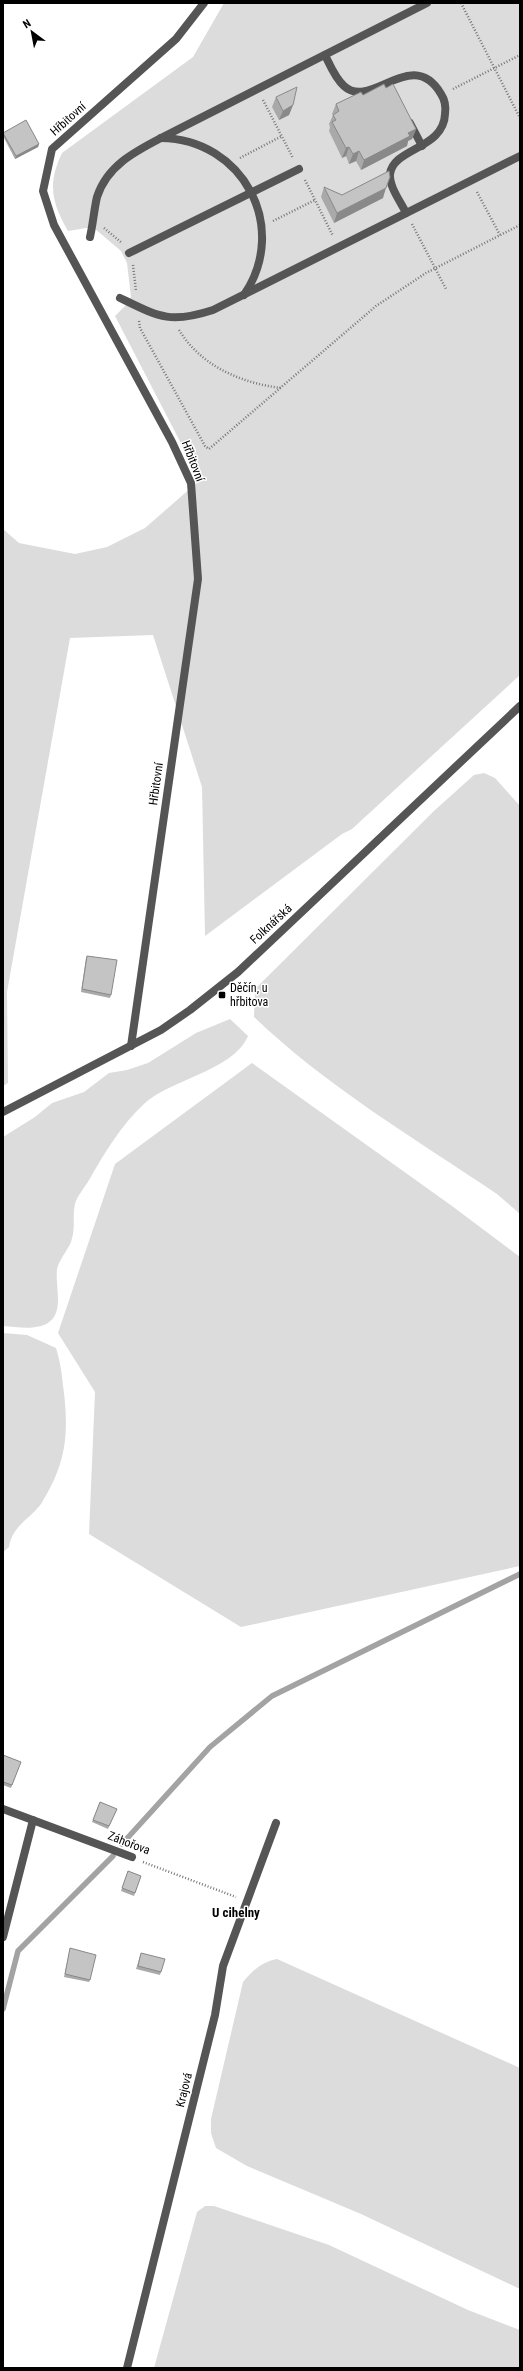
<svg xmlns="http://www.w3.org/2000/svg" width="523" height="2371" font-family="'Roboto Condensed',sans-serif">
<rect width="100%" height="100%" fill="#fff"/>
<g fill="#dcdcdc">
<path d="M224,3H520V675L352,829L342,834L205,936L202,787L153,635L70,638L7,992L8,1083L3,1086V529L19,543L75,554L107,547L145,528L200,480L115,316L126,305L131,297L127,263L121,251L94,228H86L68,231C52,203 47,184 62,153L193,57Z"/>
<path d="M484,773L495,778L520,806V1214L497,1194C414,1138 326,1086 254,1017L255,989L435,810L474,775Z"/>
<path d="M230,1019L248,1036C233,1071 171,1079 144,1104C121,1125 104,1154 89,1180C85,1187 77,1196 75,1204C72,1217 76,1227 71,1242C67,1251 59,1260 57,1269C56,1279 58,1290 58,1300C58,1334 26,1328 3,1326V1137L35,1117L52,1103L84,1092L109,1073L127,1070L148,1063L196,1033Z"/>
<polygon points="252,1063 452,1206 520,1257 520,1566 241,1627 89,1534 95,1392 58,1333 115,1164"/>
<path d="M3,1333L27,1335L56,1348C61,1363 62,1378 64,1393C69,1438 65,1465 41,1504C30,1519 12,1526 9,1547L3,1552Z"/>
<path d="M277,1959L520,2068V2289L361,2214L247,2166L216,2148L211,2133V2119L243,1982C253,1970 262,1962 277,1959Z"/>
<polygon points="205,2206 214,2206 329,2245 468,2310 520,2330 520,2368 154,2368 197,2212"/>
</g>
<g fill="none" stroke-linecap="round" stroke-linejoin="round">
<g stroke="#a3a3a3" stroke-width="5.5">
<polyline points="122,1844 210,1747 272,1696 520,1574"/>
<polyline points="3,2009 18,1951 113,1856"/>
</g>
<g stroke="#777" stroke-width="2.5" stroke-dasharray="1 2" stroke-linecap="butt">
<polyline points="461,3 520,118"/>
<polyline points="453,89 520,55"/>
<polyline points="263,100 293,158"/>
<polyline points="240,158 282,136"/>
<polyline points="305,180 333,236"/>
<polyline points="477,192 500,235"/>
<polyline points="273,221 315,200"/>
<polyline points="412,224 446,289"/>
<polyline points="104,228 122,243"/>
<polyline points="133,265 136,291"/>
<polyline points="139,321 140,328 205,446 209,449 376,306 426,273 520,225"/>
<path d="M179,330C201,366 241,383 281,388"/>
<polyline points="143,1862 236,1897"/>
</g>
<g stroke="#555" stroke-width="8">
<path d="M325,55C330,65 335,78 344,86C371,111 412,45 441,94C445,100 446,107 445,114C444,149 393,148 390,174C389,187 401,202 406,213"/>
<polyline points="410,123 422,146"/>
<path d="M161,138C243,139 290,227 244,295"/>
<path d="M90,237C93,224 94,210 97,197C107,166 134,152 161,138L427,3"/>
<polyline points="129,253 299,169"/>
<path d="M120,298C159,317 170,324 213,310L520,156"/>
</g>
<g stroke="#555" stroke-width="8">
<polyline points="131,1046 198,579 191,483 172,442 54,225 43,191 52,149 176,39 204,3"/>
<polyline points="3,1809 132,1857"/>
<polyline points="3,1937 33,1820"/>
<polyline points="127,2368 215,2015 223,1966 276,1823"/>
</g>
<polyline stroke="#555" stroke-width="8" points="3,1112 161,1030 190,1010 238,972 520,706"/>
</g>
<g fill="#a9a9a9">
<polygon points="386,88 416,129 412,139 408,141 407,146 361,170 356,161 349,164 346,156 342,158 329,131 330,127 329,124 333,115 332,114 336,104"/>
<polygon points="276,97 293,105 289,115 279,120 272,107"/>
<polygon points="3,133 39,144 38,147 15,159 3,136"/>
<polygon points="324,187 342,195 383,198 334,223 321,197"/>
<polygon points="87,956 111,995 110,998 81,992 86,958"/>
<polygon points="3,1755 21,1762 11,1788 3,1785"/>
<polygon points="100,1802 117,1809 108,1829 92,1822"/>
<polygon points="128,1871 141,1876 134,1896 121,1891"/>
<polygon points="70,1948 90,1980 89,1982 64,1977"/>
<polygon points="140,1956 161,1972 160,1975 136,1969"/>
</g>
<g fill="#898989">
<polygon points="293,105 289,115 279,120 283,111"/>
<polygon points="416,129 412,139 408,141 407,146 361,170 364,160 408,133"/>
<polygon points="39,144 38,147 15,159 16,156"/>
<polygon points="349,147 346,156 342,158 346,148"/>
<polygon points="359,151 356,161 349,164 353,154"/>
<polygon points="386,188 383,198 334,223 337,213"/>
</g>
<g fill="#c4c4c4" stroke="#898989">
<polygon points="384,84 386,88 393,84 416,129 408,133 410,136 364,160 359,151 353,154 349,147 346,148 332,122 336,120 333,115 339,111 336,104 361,92 363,95"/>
<polygon points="297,87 293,105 283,111 276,97"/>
<polygon points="26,120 39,144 16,156 3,133"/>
<polygon points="389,171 390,177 386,188 337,213 324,187 342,195"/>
<polygon points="87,956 117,960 111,995 82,989"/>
<polygon points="3,1755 21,1762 12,1785 3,1782"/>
<polygon points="100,1802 117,1809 109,1826 93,1820"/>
<polygon points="128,1871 141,1876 135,1893 122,1888"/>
<polygon points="70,1948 96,1955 90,1980 65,1974"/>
<polygon points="141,1953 165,1959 161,1972 138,1966"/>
</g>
<rect fill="#000" stroke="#fff" stroke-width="1.5" x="218" y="991" width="8" height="8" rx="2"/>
<g text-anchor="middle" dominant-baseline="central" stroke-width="3" stroke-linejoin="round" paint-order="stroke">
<g font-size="12" fill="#000" stroke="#fff">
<text transform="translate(68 119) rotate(-42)">Hřbitovní</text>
<text transform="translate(193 461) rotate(69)">Hřbitovní</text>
<text transform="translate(156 784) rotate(-82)">Hřbitovní</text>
<text transform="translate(271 924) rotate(-43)">Folknářská</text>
<text transform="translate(129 1843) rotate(21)">Záhořova</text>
<text transform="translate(184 2090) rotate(-76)">Krajová</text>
</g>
<g font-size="12" fill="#000" stroke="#fff" text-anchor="start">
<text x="230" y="988">Děčín, u<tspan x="230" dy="14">hřbitova</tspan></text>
</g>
<g font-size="13" font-weight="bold" fill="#000" stroke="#fff">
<text x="236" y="1912">U cihelny</text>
</g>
</g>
<rect width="523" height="2371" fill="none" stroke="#000000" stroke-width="8"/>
<g transform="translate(32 32) rotate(328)" stroke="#ffffff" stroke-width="3" paint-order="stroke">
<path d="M0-3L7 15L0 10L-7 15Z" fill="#000000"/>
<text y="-6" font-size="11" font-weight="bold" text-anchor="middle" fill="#000000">N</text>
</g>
</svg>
